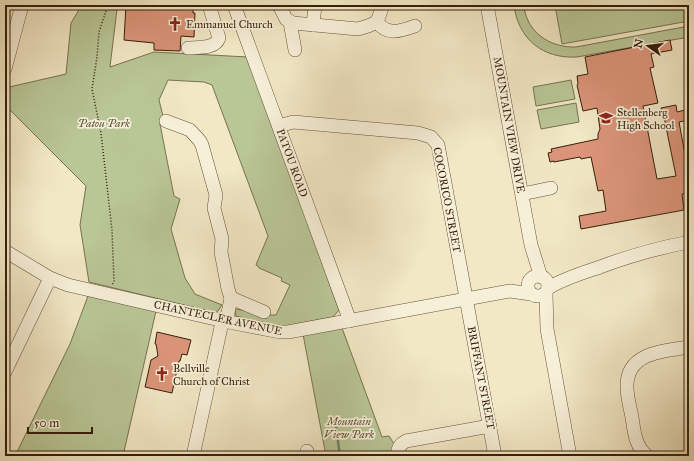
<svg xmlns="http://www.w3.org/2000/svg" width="694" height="461" font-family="'IM FELL Great Primer',serif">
<rect width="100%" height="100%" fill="#f2e8c5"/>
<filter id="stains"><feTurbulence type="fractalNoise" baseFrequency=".005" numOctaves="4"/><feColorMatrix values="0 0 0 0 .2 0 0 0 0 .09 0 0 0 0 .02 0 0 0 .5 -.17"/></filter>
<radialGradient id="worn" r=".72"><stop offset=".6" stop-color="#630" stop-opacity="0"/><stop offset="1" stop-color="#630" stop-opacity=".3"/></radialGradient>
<g fill="#b9c696" stroke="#787250">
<polygon points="82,5 119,5 117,9 110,67 154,52 248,57 339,310 333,317 286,326 277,326 236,316 235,310 237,309 266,315 276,315 290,285 281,281 282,278 259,268 259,267 256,265 268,236 212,85 204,82 168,80 159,100 163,116 160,124 174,196 180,199 171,229 185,278 195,294 222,305 218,311 213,312 89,282 80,225 86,186 5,105 5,88 66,74 71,23"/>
<path d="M514,5H524C526,32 550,48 576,47L689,26V37L577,57C543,59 518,39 514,5Z"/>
<polygon points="555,5 689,5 689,21 562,44"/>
<polygon points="571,80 575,99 536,106 533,87"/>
<polygon points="576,103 579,122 541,129 537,110"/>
<polygon points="88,296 156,311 123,456 15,456 70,344"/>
<polygon points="342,328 382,437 389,436 394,444 393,456 326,456 303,334"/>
</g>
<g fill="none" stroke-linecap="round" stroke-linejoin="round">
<polyline stroke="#767d77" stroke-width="2.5" points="336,427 340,456"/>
</g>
<g fill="#dc957a" stroke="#361e0a">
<polygon points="126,5 193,5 193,13 195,13 194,37 181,36 180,51 154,50 154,43 124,40"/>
<polygon points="670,40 672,50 651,54 654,67 650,68 658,103 643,106 657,179 676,176 664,117 663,118 661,108 676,105 677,112 689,109 689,120 679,122 689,176 689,193 682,194 684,210 581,229 579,216 606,211 603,190 598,191 591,157 581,159 580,157 554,162 554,161 550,162 548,153 552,152 551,149 598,139 598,134 600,129 597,108 583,111 577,85 578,84 577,76 588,74 585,57"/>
<polygon points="157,332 191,340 187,355 182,354 180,361 179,361 172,393 145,387 151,360 158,356 156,344 155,344"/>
</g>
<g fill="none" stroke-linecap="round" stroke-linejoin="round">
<defs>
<g id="minor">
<polyline points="234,5 350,321"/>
<polyline points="279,5 286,19 293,23 358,29 368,26 377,22"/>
<path d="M383,5L377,22C387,36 401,31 415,26"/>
<polyline points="487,5 531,245 541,277"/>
<polyline points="290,22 295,50"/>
<polyline points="313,25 315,5"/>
<path d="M188,48C199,47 215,49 219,38L209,5"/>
<polyline points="5,69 22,5"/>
<polyline points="166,121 190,130 200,141 202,145 216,195 214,208 222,239 221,252 228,289 231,298 228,313 221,327 193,456"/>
<polyline points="279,126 293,122 418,133 431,137 438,145 495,456"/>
<polyline points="522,194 551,188"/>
<polyline points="5,251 50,278 68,285 224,321 280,332 288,332 510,291 531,294"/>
<circle cx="538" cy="286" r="10"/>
<path d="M548,288C565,278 582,273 600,267C629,256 658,248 689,242"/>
<polyline points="546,294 547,329 570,456"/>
<polyline points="231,298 264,312"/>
<polyline points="5,372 50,278"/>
<polyline points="306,456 307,451"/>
<path d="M398,456C397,449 400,444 406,441L490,426"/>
<path d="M647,456C635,446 634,431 632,417C630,407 627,397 627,387C626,352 664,351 689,347"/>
</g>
</defs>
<use href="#minor" stroke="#655039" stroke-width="14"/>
<polyline stroke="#361e0a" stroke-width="1.5" stroke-dasharray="1 2" stroke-linecap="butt" points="108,5 99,32 97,57 92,89 101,133 112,230 114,281 112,285"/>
<use href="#minor" stroke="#f7f0d9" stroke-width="13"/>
</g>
<defs>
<symbol id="church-bare" viewBox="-9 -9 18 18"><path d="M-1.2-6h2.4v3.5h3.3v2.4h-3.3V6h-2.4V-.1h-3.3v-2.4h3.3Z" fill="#8f2418" stroke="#f7f0d9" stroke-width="2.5" paint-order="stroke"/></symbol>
<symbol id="school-bare" viewBox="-9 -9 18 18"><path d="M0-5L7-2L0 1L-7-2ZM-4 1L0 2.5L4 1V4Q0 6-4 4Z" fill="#8f2418" stroke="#f7f0d9" stroke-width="2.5" paint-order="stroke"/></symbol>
</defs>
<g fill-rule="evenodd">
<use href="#church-bare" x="165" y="14" width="20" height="20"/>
<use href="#school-bare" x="596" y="108" width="20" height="20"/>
<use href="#church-bare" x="152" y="364" width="20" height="20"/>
</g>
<g text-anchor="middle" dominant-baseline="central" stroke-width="3.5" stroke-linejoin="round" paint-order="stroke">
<g font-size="11" fill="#361e0a" stroke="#f7f0d9" text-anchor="start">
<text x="186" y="24">Emmanuel Church</text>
<text x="617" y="112">Stellenberg<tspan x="617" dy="13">High School</tspan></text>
<text x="173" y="368">Bellville<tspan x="173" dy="13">Church of Christ</tspan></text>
</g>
<g font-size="11" font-style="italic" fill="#5d5034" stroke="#f7f0d9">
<text x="104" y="123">Patou Park</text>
<text x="349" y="421">Mountain<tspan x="349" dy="13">View Park</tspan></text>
</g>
<g font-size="11" fill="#361e0a" stroke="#f7f0d9">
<text transform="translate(509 125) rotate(80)">MOUNTAIN VIEW DRIVE</text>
<text transform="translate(292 163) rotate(70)">PATOU ROAD</text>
<text transform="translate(447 200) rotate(79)">COCORICO STREET</text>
<text transform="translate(218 318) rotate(12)">CHANTECLER AVENUE</text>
<text transform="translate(481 378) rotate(79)">BRIFFANT STREET</text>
</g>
</g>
<rect width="694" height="461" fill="none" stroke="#f2e8c5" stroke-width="20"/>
<rect x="6" y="6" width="682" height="449" fill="none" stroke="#361e0a" stroke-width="2"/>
<rect x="10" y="10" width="674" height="441" fill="none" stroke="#361e0a"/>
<g transform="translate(648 46) rotate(284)" stroke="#f7f0d9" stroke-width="3" paint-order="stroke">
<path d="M0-3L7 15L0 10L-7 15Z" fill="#361e0a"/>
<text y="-6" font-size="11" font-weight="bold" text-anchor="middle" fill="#361e0a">N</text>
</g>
<path d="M28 427v6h64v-6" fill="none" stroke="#361e0a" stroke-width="2"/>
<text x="34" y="427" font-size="12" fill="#361e0a" stroke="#f7f0d9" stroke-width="3" paint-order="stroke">50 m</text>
<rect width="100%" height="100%" filter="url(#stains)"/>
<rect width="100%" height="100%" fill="url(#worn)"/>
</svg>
